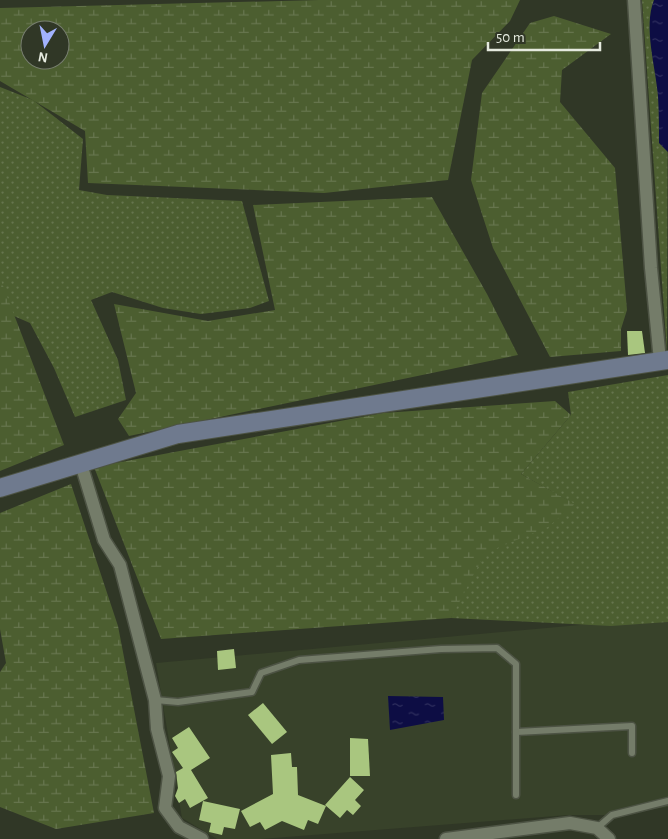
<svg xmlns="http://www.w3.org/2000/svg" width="668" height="839" font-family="'Alegreya Sans',sans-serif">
<defs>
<pattern id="grass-dots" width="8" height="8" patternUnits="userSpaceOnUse" patternTransform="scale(1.25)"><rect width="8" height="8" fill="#4c5e30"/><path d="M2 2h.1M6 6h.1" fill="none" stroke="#66754e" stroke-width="1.8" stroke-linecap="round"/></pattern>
<pattern id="wetland-marsh" width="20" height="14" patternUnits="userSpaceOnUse" patternTransform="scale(1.25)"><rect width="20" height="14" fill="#4c5e30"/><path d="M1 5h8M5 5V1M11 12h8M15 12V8" fill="none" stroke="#66754e"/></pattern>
<pattern id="water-ripples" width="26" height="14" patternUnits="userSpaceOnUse" patternTransform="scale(1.25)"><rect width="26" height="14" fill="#0d0d44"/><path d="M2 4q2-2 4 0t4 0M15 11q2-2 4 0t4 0" fill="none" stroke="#30305f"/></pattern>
</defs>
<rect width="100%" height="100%" fill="#303726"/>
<polygon fill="#38422a" points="668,617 668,807 612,815 568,815 261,839 217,839 182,818 156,663"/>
<g fill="url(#grass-dots)">
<polygon points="642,0 668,0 667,353"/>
<polygon points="0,87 33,100 83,139 79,190 107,195 242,201 269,301 250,308 201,314 163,308 112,292 91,300 118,360 126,400 75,417 54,368 30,323 0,310"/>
<polygon points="668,375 668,622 611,626 451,618 465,571 487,533 574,504 521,474 571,415 568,392"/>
</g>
<g fill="url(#wetland-marsh)" fill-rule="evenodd">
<path d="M319,0H520L510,21L472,60L448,180L324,193L88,183L85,131L0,81V8ZM30,30H60V60H30Z"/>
<polygon points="554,16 611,34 562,70 560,102 615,168 627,310 621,329 621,351 550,357 493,248 471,180 482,93 530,23"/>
<polygon points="432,197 487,294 518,355 129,436 118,419 136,393 114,304 208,321 275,310 253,205"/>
<polygon points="0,278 64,445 0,471"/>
<polygon points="555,401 571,415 521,474 575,504 548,527 485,553 451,618 161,639 94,467 383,413"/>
<polygon points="71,484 118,626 154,813 56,829 0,807 0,672 6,663 0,629 0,513"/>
</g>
<g fill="url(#water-ripples)">
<path d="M654,0H668V152L659,143C659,128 659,112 658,96C656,68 643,27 654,0Z"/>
<polygon points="388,696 443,697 444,720 390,730"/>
</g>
<g fill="#a9c67f">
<polygon points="627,331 642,331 645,353 628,355"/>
<polygon points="234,649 236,668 218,670 217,651"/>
<polygon points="263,703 287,732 272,744 248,715"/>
<polygon points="189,727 210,758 191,770 208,798 190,808 185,799 179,803 175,796 178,788 176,772 183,768 172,752 178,748 172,738"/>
<polygon points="350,738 368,739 370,776 350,776"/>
<polygon points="291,753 292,767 297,767 298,795 326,806 318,824 308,820 304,830 282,821 265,830 260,822 250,827 241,811 273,794 271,755"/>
<polygon points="350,777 364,790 355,800 361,806 353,815 347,810 340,818 325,805"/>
<polygon points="203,801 240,809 235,829 224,827 222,835 209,832 211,823 199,820"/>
</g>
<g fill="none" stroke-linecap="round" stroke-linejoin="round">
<defs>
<g id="lane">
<polyline points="155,700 178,702 252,692 261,673 299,660 441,649 497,648 516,664 516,732 632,726 632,753"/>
<polyline points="516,795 516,732"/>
<polyline points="597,828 612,815 668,801"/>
</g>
<g id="street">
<polyline points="634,0 651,268 660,361"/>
<polyline points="81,464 104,540 120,565 155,700 157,729 169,776 165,808 179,827 202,839"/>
<polyline points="446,839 570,823 597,828 609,839"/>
</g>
<polyline id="secondary" points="0,488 178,434 668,360"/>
</defs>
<use href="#lane" stroke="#4d5344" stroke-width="9"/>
<use href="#street" stroke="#4d5344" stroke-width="15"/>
<use href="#secondary" stroke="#4d5344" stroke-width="20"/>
<use href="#lane" stroke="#747c69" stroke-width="6"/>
<use href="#street" stroke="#747c69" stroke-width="12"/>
<use href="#secondary" stroke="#6f7a8e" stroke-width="18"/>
</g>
<g transform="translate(45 45) rotate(190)"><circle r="24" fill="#303726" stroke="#787f70"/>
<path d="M0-4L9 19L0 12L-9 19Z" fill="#a2b2fd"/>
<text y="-8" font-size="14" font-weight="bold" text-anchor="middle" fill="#e5eadf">N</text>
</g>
<path d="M488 42v8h112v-8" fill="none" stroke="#e5eadf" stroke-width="2.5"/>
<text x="496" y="42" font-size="15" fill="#e5eadf" stroke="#303726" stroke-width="4" paint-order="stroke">50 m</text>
</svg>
